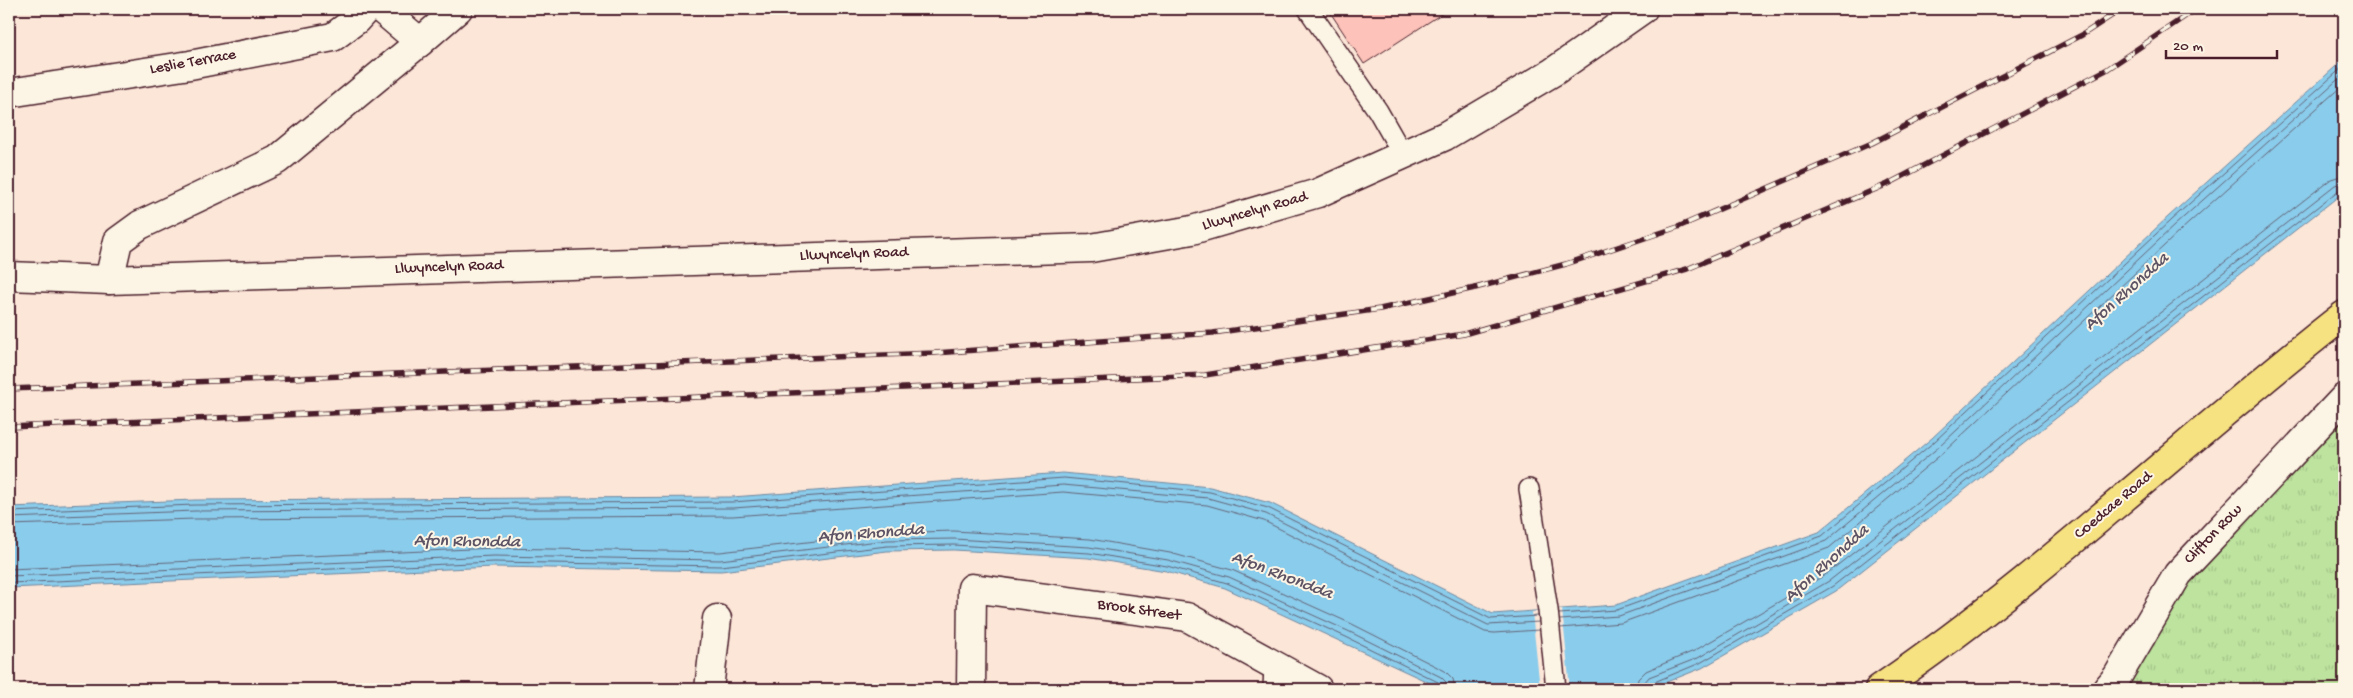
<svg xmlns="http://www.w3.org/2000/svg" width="2353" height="698" font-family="'Gochi Hand',sans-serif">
<defs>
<pattern id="grass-tufts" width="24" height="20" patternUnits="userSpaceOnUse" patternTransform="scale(1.25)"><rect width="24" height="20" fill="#bde39e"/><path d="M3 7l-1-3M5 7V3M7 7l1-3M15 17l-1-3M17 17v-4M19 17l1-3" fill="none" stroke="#a4c288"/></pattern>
</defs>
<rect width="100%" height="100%" fill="#fce6d8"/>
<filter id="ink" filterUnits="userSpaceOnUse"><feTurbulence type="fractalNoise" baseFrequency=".02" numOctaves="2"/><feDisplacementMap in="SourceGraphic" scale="10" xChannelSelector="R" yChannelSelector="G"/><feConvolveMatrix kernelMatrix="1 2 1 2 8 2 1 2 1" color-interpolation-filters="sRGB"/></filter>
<g filter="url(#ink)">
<polygon fill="url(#grass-tufts)" stroke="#848164" points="2344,398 2344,689 2107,689 2178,574"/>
<polygon fill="#8acceb" stroke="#70879e" points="2344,59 2344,192 1836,591 1702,668 1649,689 1443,689 1225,588 1166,571 1088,558 954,550 887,551 721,571 494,567 9,588 9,507 195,500 732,497 1063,473 1210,487 1270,503 1493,614 1616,605 1819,532 1932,438 2168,217"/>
<polygon fill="#fce6d8" points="1562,609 1570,689 1540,689 1532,612"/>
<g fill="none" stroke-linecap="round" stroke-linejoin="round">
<g stroke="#646478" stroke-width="1">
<polyline points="9,512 195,505 732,502 1064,478 1210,492 1268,508 1491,619 1538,616"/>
<polyline points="9,518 195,511 733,508 1063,485 1208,498 1266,514 1488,625 1539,622"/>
<polyline points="9,525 195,519 733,516 1063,492 1207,505 1264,521 1485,632 1494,633 1539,630"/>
<polyline points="9,569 494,548 720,552 886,533 954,531 1090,539 1170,553 1232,570 1352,624 1445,671 1453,679 1455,689"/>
<polyline points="9,576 494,556 720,560 887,540 954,539 1089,547 1168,560 1229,577 1348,631 1441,677 1446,682 1448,689"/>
<polyline points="9,583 494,562 721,566 887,546 954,545 1089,553 1167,566 1227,583 1346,637 1438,682 1441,689"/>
<polyline points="1559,614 1617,610 1822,536 1935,441 2171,220 2344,66"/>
<polyline points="1560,620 1619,616 1826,541 1940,446 2175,225 2344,74"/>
<polyline points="1560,628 1621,623 1829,548 1944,452 2180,231 2344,84"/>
<polyline points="1636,689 1638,679 1646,671 1694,651 1825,575 2331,179 2344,175"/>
<polyline points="1643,689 1644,683 1649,677 1698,658 1829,581 2335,185 2344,182"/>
<polyline points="1649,689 1652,683 1700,663 1833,586 2339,190 2344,189"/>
</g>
</g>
<polygon fill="#fdc2b9" stroke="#4a1f2b" points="1328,9 1449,9 1364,64"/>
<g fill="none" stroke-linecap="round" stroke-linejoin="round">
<defs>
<g id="service">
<polyline points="1308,9 1378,111 1403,155"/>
<polyline points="1529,489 1548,610 1556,689"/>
<polyline points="1273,689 1274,665"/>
</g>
<g id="minor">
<polyline points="381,9 420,42"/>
<polyline points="9,93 190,65 333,37 356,20 366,9"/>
<polyline points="109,280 118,241 140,225 277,160 420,42 458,9"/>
<polyline points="709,689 717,619"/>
<polyline points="971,689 972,588 1187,617 1318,689"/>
<polyline points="2107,689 2117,677 2178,574 2344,398"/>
</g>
<polyline id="secondary" points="9,276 109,280 1091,248 1192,230 1318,193 1445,136 1553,72 1643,9"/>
<path id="primary" d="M1879,689C2044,577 2187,437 2344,315"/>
</defs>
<use href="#service" stroke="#4a1f2b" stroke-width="22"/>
<use href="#minor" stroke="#4a1f2b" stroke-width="31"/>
<use href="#secondary" stroke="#4a1f2b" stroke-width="31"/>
<use href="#primary" stroke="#4a1f2b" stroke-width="31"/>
<use href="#service" stroke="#fcf5e5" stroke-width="19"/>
<use href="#minor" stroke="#fcf5e5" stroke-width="28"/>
<use href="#secondary" stroke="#fcf5e5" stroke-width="28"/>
<use href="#primary" stroke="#f7e281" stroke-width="28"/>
<defs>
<g id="rail">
<polyline points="9,389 935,353 1213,333 1380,309 1475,288 1566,264 1678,227 1872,143 2082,35 2122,9"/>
<polyline points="9,427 1205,375 1464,334 1687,269 1888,184 2106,70 2196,9"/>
</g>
</defs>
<use href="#rail" stroke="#4a1f2b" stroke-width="5.5"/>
<use href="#rail" stroke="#fcf5e5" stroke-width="4" stroke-dasharray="11" stroke-linecap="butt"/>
</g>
</g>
<g text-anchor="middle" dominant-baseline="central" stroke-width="4" stroke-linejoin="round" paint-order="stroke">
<g font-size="16" fill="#4a1f2b" stroke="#fcf5e5">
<text transform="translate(193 63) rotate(-10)">Leslie Terrace</text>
<text transform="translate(1255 212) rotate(-16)">Llwyncelyn Road</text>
<text transform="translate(854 255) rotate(-2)">Llwyncelyn Road</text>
<text transform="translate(449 268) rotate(-2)">Llwyncelyn Road</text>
<text transform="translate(2114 506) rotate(-40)">Coedcae Road</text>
<text transform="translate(2214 535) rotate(-46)">Clifton Row</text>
<text transform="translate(1139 611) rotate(8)">Brook Street</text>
</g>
<g font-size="18" font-style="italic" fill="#5d5365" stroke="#fcf5e5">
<text transform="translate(2127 292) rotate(-42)">Afon Rhondda</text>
<text transform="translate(871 534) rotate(-4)">Afon Rhondda</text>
<text transform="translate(467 542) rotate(1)">Afon Rhondda</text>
<text transform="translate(1827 564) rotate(-42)">Afon Rhondda</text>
<text transform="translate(1282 576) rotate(21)">Afon Rhondda</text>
</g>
</g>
<rect width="2353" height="698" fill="none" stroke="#fcf5e5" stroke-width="30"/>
<rect x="15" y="15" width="2323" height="668" fill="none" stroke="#4a1f2b" stroke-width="2" filter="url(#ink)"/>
<path d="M2166 50v8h111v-8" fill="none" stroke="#4a1f2b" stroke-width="2.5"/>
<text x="2173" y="50" font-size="15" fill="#4a1f2b" stroke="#fcf5e5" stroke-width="4" paint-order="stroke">20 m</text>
</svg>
